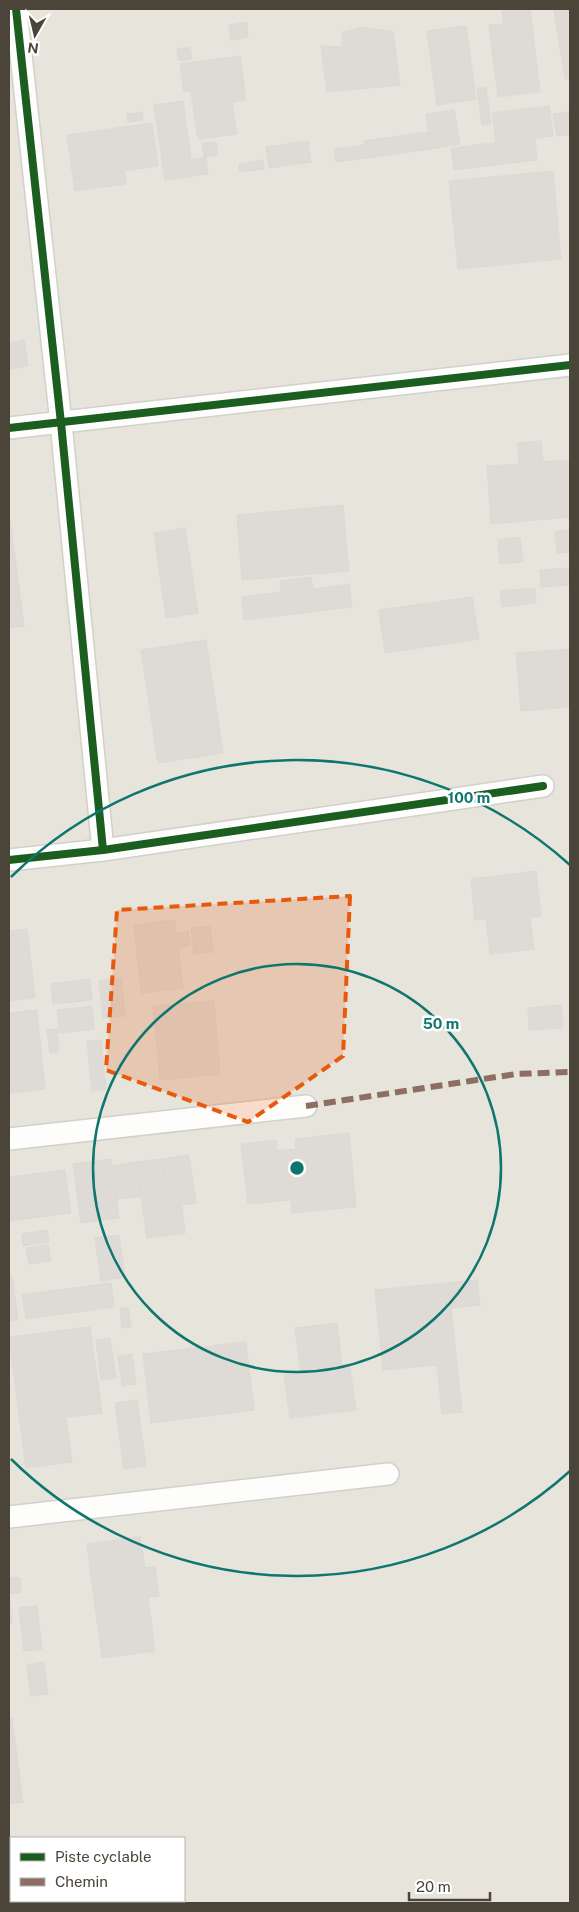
<svg xmlns="http://www.w3.org/2000/svg" width="579" height="1912" font-family="'Public Sans',sans-serif">
<rect width="100%" height="100%" fill="#f4f2ee"/>
<path fill="#e7e4dc" fill-rule="evenodd" d="M9,9H570V1903H9ZM11,1838H184V1901H11Z"/>
<g fill="#dedbd6" stroke="#dcd9d4">
<polygon points="502,9 530,9 540,92 498,97 489,25 504,24"/>
<polygon points="554,9 570,9 570,78 565,79"/>
<polygon points="247,22 248,37 231,40 229,25"/>
<polygon points="466,26 476,99 437,105 427,31"/>
<polygon points="363,27 393,32 400,85 327,92 321,46 342,47 342,32"/>
<polygon points="190,47 192,59 179,61 177,49"/>
<polygon points="240,56 246,100 232,102 237,134 198,139 191,91 184,92 180,64"/>
<polygon points="486,87 491,124 482,125 477,88"/>
<polygon points="183,101 191,160 206,157 208,174 165,180 154,105"/>
<polygon points="549,106 553,136 496,143 492,113"/>
<polygon points="454,110 460,144 431,149 426,114"/>
<polygon points="142,112 143,120 128,122 127,114"/>
<polygon points="570,112 570,134 557,136 553,114"/>
<polygon points="152,123 158,166 73,178 67,135"/>
<polygon points="428,132 431,149 336,162 334,149 365,145 364,141"/>
<polygon points="535,138 537,160 454,170 451,148"/>
<polygon points="308,141 311,162 269,168 266,147"/>
<polygon points="216,142 218,155 204,157 202,143"/>
<polygon points="263,160 264,169 240,172 239,164"/>
<polygon points="124,171 126,184 75,191 73,178"/>
<polygon points="553,171 561,259 458,269 449,181"/>
<polygon points="24,340 28,366 9,369 9,343"/>
<polygon points="541,441 543,462 570,460 570,517 491,524 487,466 519,464 518,443"/>
<polygon points="343,505 349,571 242,580 237,515"/>
<polygon points="9,512 24,626 9,628 9,615 10,615 9,601"/>
<polygon points="185,528 198,613 166,618 154,533"/>
<polygon points="570,530 570,552 557,553 555,531"/>
<polygon points="520,537 523,562 500,564 498,540"/>
<polygon points="570,568 570,585 541,587 540,570"/>
<polygon points="311,577 313,589 349,584 352,607 244,620 242,597 281,592 280,581"/>
<polygon points="535,588 536,603 502,607 500,591"/>
<polygon points="472,597 479,639 385,653 379,610"/>
<polygon points="206,640 223,753 158,763 141,650"/>
<polygon points="570,649 570,707 521,711 516,653"/>
<polygon points="536,871 541,916 530,917 534,949 490,954 486,919 475,920 471,879"/>
<polygon points="175,920 176,933 188,931 190,946 178,947 183,988 141,993 134,925"/>
<polygon points="210,926 213,952 194,954 191,928"/>
<polygon points="27,929 35,998 9,1001 9,931"/>
<polygon points="121,978 125,1016 103,1018 99,981"/>
<polygon points="90,979 92,1000 53,1004 51,984"/>
<polygon points="214,1001 220,1074 160,1080 153,1006"/>
<polygon points="561,1005 563,1028 529,1030 528,1008"/>
<polygon points="92,1006 94,1029 59,1033 57,1010"/>
<polygon points="37,1010 45,1089 9,1093 9,1013"/>
<polygon points="57,1029 59,1052 50,1053 47,1030"/>
<polygon points="101,1040 106,1089 92,1091 87,1041"/>
<polygon points="349,1133 356,1207 292,1213 291,1200 248,1204 241,1144 276,1140 277,1151 296,1149 295,1139"/>
<polygon points="189,1155 196,1203 169,1207 162,1159"/>
<polygon points="111,1159 119,1218 81,1223 73,1164"/>
<polygon points="162,1159 169,1207 182,1205 185,1233 147,1238 136,1162"/>
<polygon points="136,1162 141,1196 116,1199 112,1166"/>
<polygon points="65,1170 71,1213 9,1221 9,1177"/>
<polygon points="47,1230 49,1242 23,1246 22,1234"/>
<polygon points="119,1235 125,1277 101,1281 95,1238"/>
<polygon points="48,1245 51,1261 29,1264 26,1248"/>
<polygon points="9,1276 12,1276 18,1320 9,1321"/>
<polygon points="477,1280 480,1305 451,1308 462,1412 442,1414 437,1365 383,1370 375,1290"/>
<polygon points="111,1283 114,1307 26,1319 22,1295"/>
<polygon points="120,1308 128,1308 131,1327 122,1328"/>
<polygon points="337,1323 342,1367 350,1367 356,1410 290,1418 284,1375 301,1373 295,1328"/>
<polygon points="90,1327 102,1413 66,1417 72,1462 26,1468 9,1337"/>
<polygon points="110,1338 116,1378 101,1380 96,1340"/>
<polygon points="246,1342 254,1410 151,1423 143,1354"/>
<polygon points="132,1354 136,1384 122,1386 118,1356"/>
<polygon points="137,1400 146,1466 124,1469 115,1403"/>
<polygon points="140,1537 145,1568 155,1567 159,1596 148,1597 155,1651 102,1658 87,1544"/>
<polygon points="9,1577 20,1578 21,1592 9,1594 12,1624 9,1624"/>
<polygon points="37,1606 42,1649 24,1651 19,1608"/>
<polygon points="44,1662 48,1694 31,1696 27,1665"/>
<polygon points="9,1718 12,1718 23,1802 9,1804"/>
</g>
<g fill="none" stroke-linecap="round" stroke-linejoin="round">
<defs>
<g id="minor">
<polyline points="16,9 61,423 103,850"/>
<polyline points="9,428 570,365"/>
<polyline points="9,860 103,850 543,786"/>
<polyline points="9,1139 306,1106"/>
<polyline points="9,1517 388,1474"/>
</g>
</defs>
<use href="#minor" stroke="#d2d0cb" stroke-width="24"/>
<use href="#minor" stroke="#fdfdfc" stroke-width="21"/>
<polyline stroke="#8d6e63" stroke-width="6" stroke-dasharray="12 6" stroke-linecap="butt" points="306,1106 516,1074 570,1072"/>
<defs>
<g id="cycleway">
<polyline points="16,9 61,423 103,850"/>
<polyline points="9,428 570,365"/>
<polyline points="9,860 103,850 543,786"/>
</g>
</defs>
<use href="#cycleway" stroke="#fff" stroke-width="11"/>
<use href="#cycleway" stroke="#1b5e20" stroke-width="8"/>
</g>
<path fill="#e8590c" fill-opacity="0.2" stroke="#e8590c" stroke-width="4" stroke-dasharray="10 6" stroke-linejoin="round" d="M350,896L343,1056L248,1122L106,1070L117,910Z"/>
<g fill="none" stroke="#0f766e" stroke-width="2.5">
<circle cx="297" cy="1168" r="204"/>
<path d="M570 1471A408 408 0 0 1 11 1459M11 877A408 408 0 0 1 570 865"/>
</g>
<circle cx="297" cy="1168" r="8" fill="#0f766e" stroke="#fff" stroke-width="2.5"/>
<g font-size="15" text-anchor="middle" font-weight="bold" fill="#0f766e" stroke="#fff" stroke-width="5" stroke-linejoin="round" paint-order="stroke">
<text x="469" y="803">100 m</text>
<text x="441" y="1029">50 m</text>
</g>
<rect width="579" height="1912" fill="none" stroke="#4b4439" stroke-width="20"/>
<rect x="10" y="1837" width="175" height="65" fill="#ffffff" stroke="#b7b4b0"/>
<rect x="20" y="1853" width="25" height="8" fill="#1b5e20" stroke="#b7b4b0"/>
<text x="55" y="1862" font-size="15" fill="#4b4439">Piste cyclable</text>
<rect x="20" y="1878" width="25" height="8" fill="#8d6e63" stroke="#b7b4b0"/>
<text x="55" y="1887" font-size="15" fill="#4b4439">Chemin</text>
<g transform="translate(35 35) rotate(188)" stroke="#ffffff" stroke-width="4" paint-order="stroke">
<path d="M0-4L9 19L0 12L-9 19Z" fill="#4b4439"/>
<text y="-8" font-size="14" font-weight="bold" text-anchor="middle" fill="#4b4439">N</text>
</g>
<path d="M409 1892v8h81v-8" fill="none" stroke="#4b4439" stroke-width="2.5"/>
<text x="416" y="1892" font-size="15" fill="#4b4439" stroke="#ffffff" stroke-width="4" paint-order="stroke">20 m</text>
</svg>
